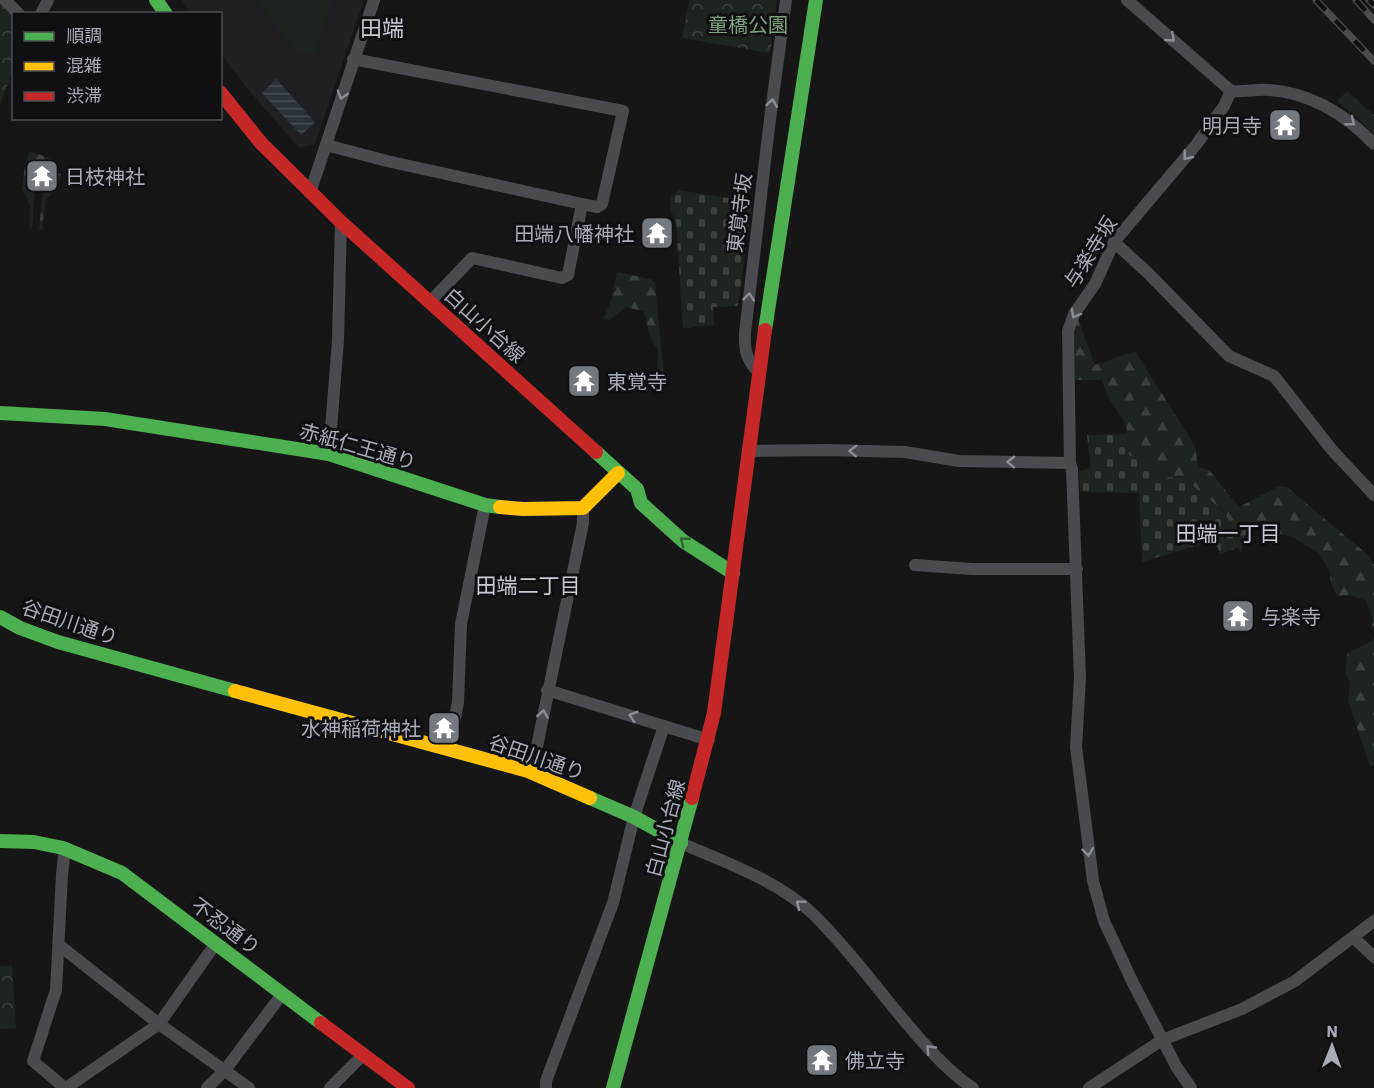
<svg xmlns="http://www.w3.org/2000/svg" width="1374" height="1088" font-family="'IBM Plex Sans','Noto Sans JP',sans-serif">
<defs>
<pattern id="forest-firs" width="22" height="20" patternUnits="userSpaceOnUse" patternTransform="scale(1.5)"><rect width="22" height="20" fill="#1e241f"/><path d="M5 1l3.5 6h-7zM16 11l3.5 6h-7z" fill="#3c413d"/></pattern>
<pattern id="cemetery-stones" width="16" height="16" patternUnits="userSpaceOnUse" patternTransform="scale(1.5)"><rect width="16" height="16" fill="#1e241f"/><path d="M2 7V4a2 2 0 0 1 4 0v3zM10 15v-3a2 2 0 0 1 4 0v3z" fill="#3c413d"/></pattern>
<pattern id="park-crowns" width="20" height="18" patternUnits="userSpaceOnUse" patternTransform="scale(1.5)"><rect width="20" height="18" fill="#1e241f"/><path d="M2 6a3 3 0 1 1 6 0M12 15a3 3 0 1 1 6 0" fill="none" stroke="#3c413d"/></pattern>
<pattern id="water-rules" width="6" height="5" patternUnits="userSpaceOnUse" patternTransform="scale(1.5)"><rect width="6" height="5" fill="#2b3339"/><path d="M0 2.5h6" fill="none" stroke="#474e53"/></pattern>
</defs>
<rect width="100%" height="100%" fill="#161616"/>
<polygon fill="#202022" points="182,0 364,0 315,144 299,148 246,87 221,54 220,14 190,13"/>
<g fill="url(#forest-firs)">
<polygon points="1347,91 1374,115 1374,135 1358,118 1337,101"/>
<polygon points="30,151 52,159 51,172 61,174 56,190 46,199 42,230 39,230 43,189 49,184 50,169 33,168 32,183 35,189 32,229 29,228 30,204 22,189 25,165"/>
<path d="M617,272L650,279L655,282L665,389H657L658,349C646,335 650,327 643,311L626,307L610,320L603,319L611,301Z"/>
<polygon points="1078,319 1095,365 1135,351 1195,446 1198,467 1209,470 1239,507 1279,486 1287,487 1369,556 1374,565 1374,627 1370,629 1373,619 1366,601 1351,595 1337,596 1331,583 1329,570 1319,553 1292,537 1259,528 1250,533 1240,553 1238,548 1231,550 1235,530 1222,510 1183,478 1164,477 1129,455 1126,424 1108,397 1102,380 1072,380 1073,331"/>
<polygon points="1374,639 1374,765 1370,767 1348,700 1350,684 1345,672 1347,654"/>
</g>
<g fill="url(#cemetery-stones)">
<polygon points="679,190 752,202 738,306 713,307 714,325 683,328 676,223 670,208 671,197"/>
<polygon points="1127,434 1129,455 1164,477 1183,478 1222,510 1235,530 1231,550 1220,554 1215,540 1142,562 1139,493 1080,492 1079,471 1091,468 1087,435"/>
</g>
<g fill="url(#park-crowns)">
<polygon points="689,0 777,0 770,53 682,38"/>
<polygon points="0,2 14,16 13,70 0,105"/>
<polygon points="12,965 16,1028 0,1029 0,966"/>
</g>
<polygon fill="#1e241f" points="256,0 331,0 315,54 297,52"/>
<polygon fill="url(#water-rules)" points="276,79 315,122 301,135 262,93"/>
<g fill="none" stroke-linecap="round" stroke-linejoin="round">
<g stroke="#4a4b4f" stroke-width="12">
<polyline points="5,0 19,14"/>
<path d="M1127,0L1231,91C1244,92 1256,89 1269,90C1311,93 1345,114 1374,144"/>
<polyline points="41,14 48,0"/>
<polyline points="326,145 387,161 582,204 597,207 602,204 623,111 353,59"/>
<polyline points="310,193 374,0"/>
<polyline points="1114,242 1148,273 1229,356 1274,376 1332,450 1374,495"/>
<polyline points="430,302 472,258 562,278 568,275 582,204"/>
<path d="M760,374C747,361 744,351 745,333L769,127L786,0"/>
<polyline points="749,451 826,450 905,452 959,461 1070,463"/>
<polyline points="329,454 338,340 341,222"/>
<polyline points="915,565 972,569 1077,569"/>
<polyline points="547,690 709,740"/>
<polyline points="449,749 458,702 461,624 485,505"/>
<polyline points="528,771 534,761 583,523 583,508"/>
<path d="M681,843C726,863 777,880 813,914C850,950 880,993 914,1032C931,1052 951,1074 973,1088"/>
<polyline points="1354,938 1374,957"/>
<polyline points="59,945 159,1024 249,1088"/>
<polyline points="65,1088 33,1061 56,990 62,875 65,848"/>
<polyline points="66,1088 159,1024 216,943"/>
<polyline points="207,1088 225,1070 283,993"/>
<polyline points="330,1088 364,1054"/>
<polyline points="546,1088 546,1081 613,903 634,817 664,726"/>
<polyline points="1089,1088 1162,1040 1242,1009 1295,981 1374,921"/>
<polyline points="1191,1088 1176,1066 1133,983 1104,921 1093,881 1076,747 1080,678 1072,469 1070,463 1068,331 1074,314 1095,284 1114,242 1196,145 1224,106 1231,91"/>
</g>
<g stroke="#4caf50" stroke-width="14">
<polyline points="156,0 166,14"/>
<polyline points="765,330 816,0"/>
<polyline points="0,413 105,419 329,454 485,505 500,507"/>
<polyline points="596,452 637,489 641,503 683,541 733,573"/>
<polyline points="0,617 20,628 58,642 235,691"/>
<polyline points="590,798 634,817 681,843"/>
<polyline points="0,841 34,842 63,848 122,873 321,1023"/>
<polyline points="613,1088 692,798"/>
</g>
<g stroke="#ffc107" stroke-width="14">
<polyline points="500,507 523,509 583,508 618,473"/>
<polyline points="235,691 528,771 590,798"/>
</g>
<g stroke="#c62828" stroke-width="14">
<polyline points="220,92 261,143 341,222 596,452"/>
<polyline points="692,798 714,713 765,330"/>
<polyline points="321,1023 408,1088"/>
</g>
<defs>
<g id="rail">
<polyline points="1316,0 1374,61"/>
<polyline points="1356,0 1374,20"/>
<polyline points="1369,0 1374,5"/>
</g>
</defs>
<use href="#rail" stroke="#4a4c4e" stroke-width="7"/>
<use href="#rail" stroke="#101012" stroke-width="4.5" stroke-dasharray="14" stroke-linecap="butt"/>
</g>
<defs><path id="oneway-chevron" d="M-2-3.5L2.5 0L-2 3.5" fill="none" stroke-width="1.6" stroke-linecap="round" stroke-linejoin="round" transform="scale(1.5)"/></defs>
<g stroke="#8b8f98">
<use href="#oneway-chevron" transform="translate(1171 38) rotate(41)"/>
<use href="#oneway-chevron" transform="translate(342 95) rotate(107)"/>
<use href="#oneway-chevron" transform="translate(772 103) rotate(-82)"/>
<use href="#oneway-chevron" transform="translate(1351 122) rotate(38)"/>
<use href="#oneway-chevron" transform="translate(1187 156) rotate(129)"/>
<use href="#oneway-chevron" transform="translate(749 297) rotate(-84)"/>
<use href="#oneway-chevron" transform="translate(1075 314) rotate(119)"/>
<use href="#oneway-chevron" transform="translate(853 451) rotate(-178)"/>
<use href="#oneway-chevron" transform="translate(1011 462) rotate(-179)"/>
<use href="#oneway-chevron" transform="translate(543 714) rotate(-81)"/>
<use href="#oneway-chevron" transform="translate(633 716) rotate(-163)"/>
<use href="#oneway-chevron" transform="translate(1088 852) rotate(83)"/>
<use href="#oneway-chevron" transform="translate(800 904) rotate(-141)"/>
<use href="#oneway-chevron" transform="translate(930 1049) rotate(-134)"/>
</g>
<use stroke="#2e6031" href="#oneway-chevron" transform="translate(684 541) rotate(-142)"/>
<defs>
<symbol id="temple-square" viewBox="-11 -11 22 22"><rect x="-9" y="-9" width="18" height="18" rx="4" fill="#74787f" stroke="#101012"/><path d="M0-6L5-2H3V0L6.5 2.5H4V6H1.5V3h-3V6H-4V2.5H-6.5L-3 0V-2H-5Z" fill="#fff"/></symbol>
</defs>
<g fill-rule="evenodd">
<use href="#temple-square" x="1266" y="106" width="38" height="38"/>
<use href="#temple-square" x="23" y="157" width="38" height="38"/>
<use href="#temple-square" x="638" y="214" width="38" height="38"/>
<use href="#temple-square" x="565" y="362" width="38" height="38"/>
<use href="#temple-square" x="1219" y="597" width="38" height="38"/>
<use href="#temple-square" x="425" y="709" width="38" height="38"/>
<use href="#temple-square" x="803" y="1041" width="38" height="38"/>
</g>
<g text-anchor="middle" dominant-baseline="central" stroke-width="6" stroke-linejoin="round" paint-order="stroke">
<g font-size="20" fill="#7ea17f" stroke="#101012">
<text x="748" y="24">童橋公園</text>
</g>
<g font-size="20" fill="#a7acb7" stroke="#101012" text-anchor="start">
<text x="1262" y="125" text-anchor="end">明月寺</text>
<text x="65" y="176">日枝神社</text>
<text x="634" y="233" text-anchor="end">田端八幡神社</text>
<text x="607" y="381">東覚寺</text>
<text x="1261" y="616">与楽寺</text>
<text x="421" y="728" text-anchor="end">水神稲荷神社</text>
<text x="845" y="1060">佛立寺</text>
</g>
<g font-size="20" fill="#a7acb7" stroke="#101012">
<text transform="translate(739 213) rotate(-83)">東覚寺坂</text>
<text transform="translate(1090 252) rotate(-58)">与楽寺坂</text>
<text transform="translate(485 325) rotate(42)">白山小台線</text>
<text transform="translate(358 446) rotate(16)">赤紙仁王通り</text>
<text transform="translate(70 622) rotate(19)">谷田川通り</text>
<text transform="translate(537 757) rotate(19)">谷田川通り</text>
<text transform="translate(665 828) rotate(-75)">白山小台線</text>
<text transform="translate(226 926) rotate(37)">不忍通り</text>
</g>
<g font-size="21" fill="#c8cbd3" stroke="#101012">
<text x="1228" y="533">田端一丁目</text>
<text x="528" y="585">田端二丁目</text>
</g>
<g font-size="22" fill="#c8cbd3" stroke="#101012">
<text x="382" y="27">田端</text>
</g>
</g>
<rect x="12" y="12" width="210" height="108" fill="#101012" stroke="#4c4e54" stroke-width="1.5"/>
<rect x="24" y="32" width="30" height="9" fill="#4caf50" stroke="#4c4e54" stroke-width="1.5"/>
<text x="66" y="42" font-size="18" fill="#a7acb7">順調</text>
<rect x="24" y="62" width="30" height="9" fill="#ffc107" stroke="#4c4e54" stroke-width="1.5"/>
<text x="66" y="72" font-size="18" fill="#a7acb7">混雑</text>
<rect x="24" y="92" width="30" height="9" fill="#c62828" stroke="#4c4e54" stroke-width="1.5"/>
<text x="66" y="102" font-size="18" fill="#a7acb7">渋滞</text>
<g transform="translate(1332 1046) rotate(1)" stroke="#101012" stroke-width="4.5" paint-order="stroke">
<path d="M0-4.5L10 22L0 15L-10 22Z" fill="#a7acb7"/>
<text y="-9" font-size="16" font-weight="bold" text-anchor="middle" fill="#a7acb7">N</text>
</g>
</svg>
